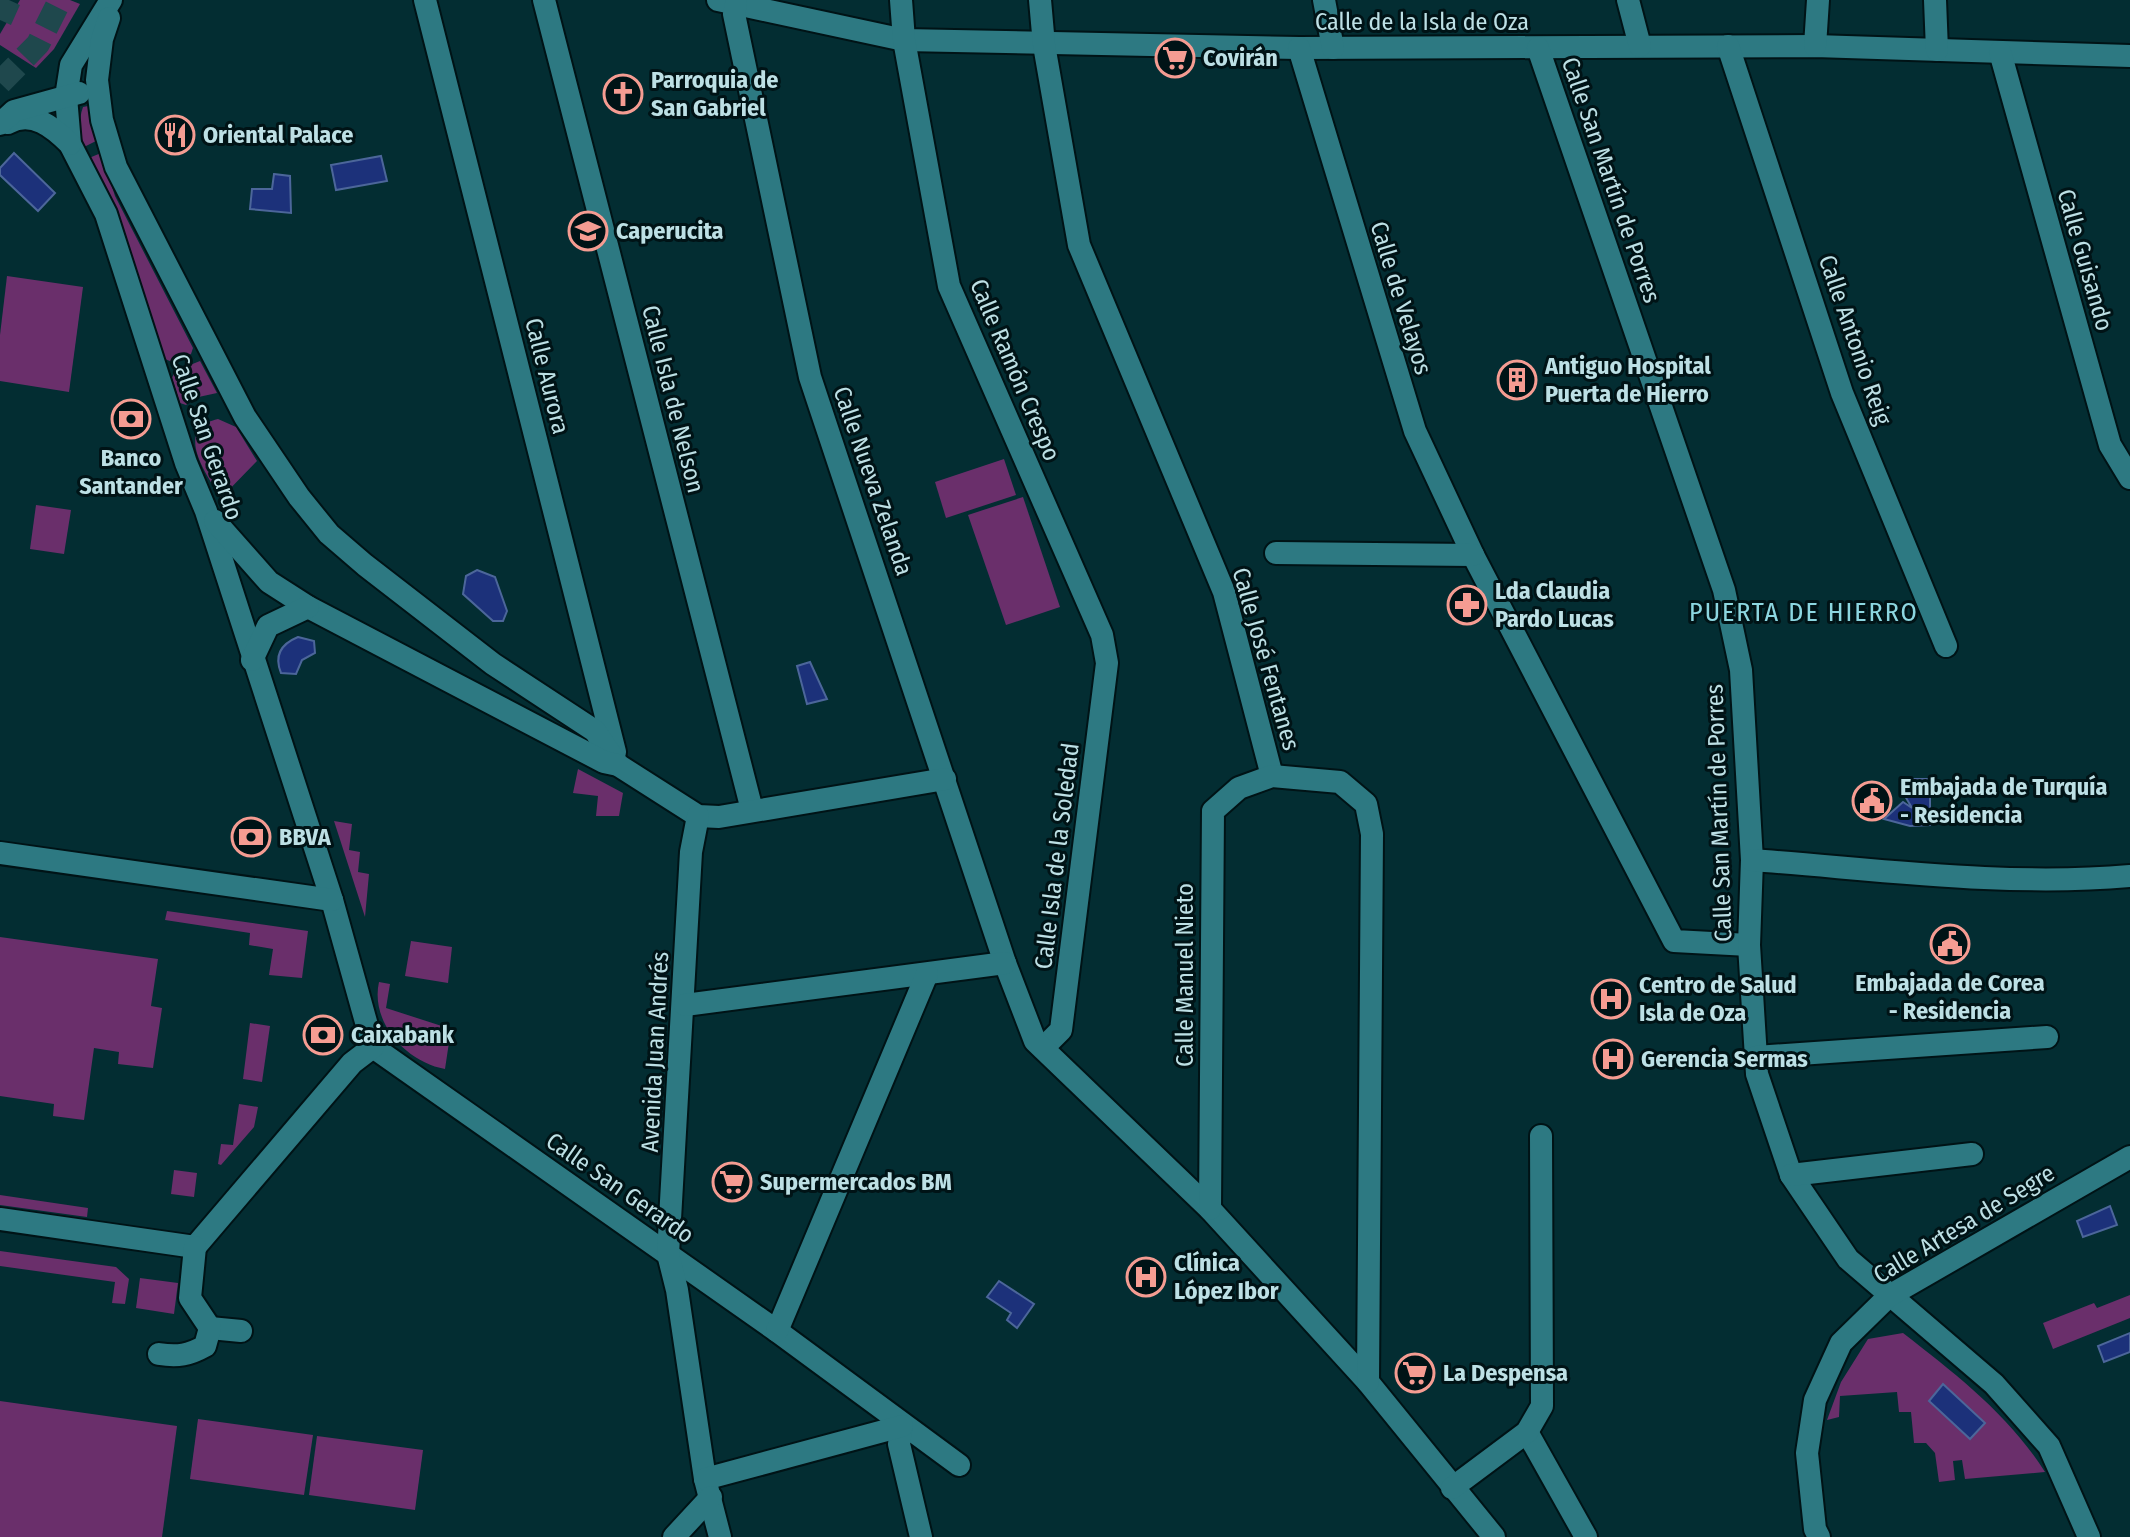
<svg xmlns="http://www.w3.org/2000/svg" width="2130" height="1537" font-family="'Fira Sans Condensed',sans-serif">
<rect width="100%" height="100%" fill="#032d32"/>
<g fill="#6a2f6b">
<polygon points="20,0 70,0 80,4 54,49 36,68 0,45 0,34"/>
<path d="M88,106L96,141L84,147C80,135 78,120 83,107Z"/>
<polygon points="101,153 115,196 193,348 191,354 172,362 165,359 121,229 89,158"/>
<polygon points="7,276 83,287 69,392 0,381 0,335"/>
<polygon points="200,361 217,393 194,398 186,405 180,403 172,378 175,371"/>
<path d="M218,419L236,427L257,461L221,498C206,474 173,429 218,419Z"/>
<polygon points="1004,459 1016,495 946,518 935,482"/>
<polygon points="1023,497 1060,607 1006,625 968,515"/>
<polygon points="36,505 71,510 64,554 30,549"/>
<polygon points="578,769 623,793 619,816 596,816 598,796 573,793"/>
<polygon points="334,821 352,824 349,850 360,852 358,872 369,874 365,917"/>
<polygon points="167,911 308,931 302,978 269,975 273,949 249,945 250,933 165,920"/>
<polygon points="0,937 158,959 151,1006 162,1008 153,1068 118,1064 119,1052 94,1048 84,1120 53,1116 54,1104 0,1096"/>
<polygon points="411,941 452,947 448,983 405,976"/>
<path d="M379,982L390,984L386,1008L451,1029L445,1069C406,1062 370,1022 379,982Z"/>
<polygon points="250,1023 270,1026 262,1082 243,1079"/>
<polygon points="239,1104 258,1107 254,1127 221,1165 218,1164 221,1144 233,1145"/>
<polygon points="174,1170 197,1173 194,1197 171,1194"/>
<polygon points="0,1195 88,1208 87,1217 0,1205"/>
<polygon points="0,1251 116,1267 129,1279 125,1304 112,1303 115,1282 0,1266"/>
<polygon points="140,1278 178,1283 174,1314 136,1308"/>
<polygon points="2130,1295 2130,1318 2053,1349 2043,1323 2094,1303 2097,1308"/>
<path d="M1903,1333C1957,1375 2008,1414 2045,1472L1965,1479L1962,1460L1953,1461L1955,1480L1939,1482L1935,1453L1926,1443H1914L1911,1412H1899L1897,1392L1840,1396L1839,1417L1827,1420L1841,1382L1868,1339Z"/>
<polygon points="0,1401 177,1426 162,1537 0,1537"/>
<polygon points="198,1419 313,1435 304,1495 190,1479"/>
<polygon points="317,1436 423,1450 415,1510 309,1495"/>
</g>
<g fill="#1c317a" stroke="#4c669a" stroke-width="2">
<polygon points="14,153 55,193 38,211 0,175 0,168"/>
<polygon points="381,156 387,181 336,190 331,165"/>
<polygon points="274,174 290,176 291,213 250,209 252,189 272,189"/>
<polygon points="477,570 495,577 507,611 503,621 493,621 463,594 466,576"/>
<path d="M298,637L314,641L315,653L302,660L296,674L281,673C274,656 281,644 298,637Z"/>
<polygon points="810,662 827,699 807,704 797,666"/>
<polygon points="1904,779 1930,779 1930,825 1910,826 1884,819 1903,802 1912,808 1905,796"/>
<polygon points="2110,1206 2117,1225 2083,1237 2077,1221"/>
<polygon points="999,1281 1034,1304 1017,1328 1007,1320 1011,1313 987,1297"/>
<polygon points="2130,1333 2130,1352 2104,1362 2098,1346"/>
<polygon points="1943,1384 1985,1423 1970,1439 1929,1401"/>
</g>
<g fill="none" stroke-linecap="round" stroke-linejoin="round">
<g stroke="#1f484d" stroke-width="24" stroke-dasharray="24 12" stroke-linecap="butt">
<polyline points="0,20 9,0"/>
<polyline points="0,83 38,44 60,0"/>
</g>
<defs>
<g id="street">
<polyline points="111,0 71,65 66,97 70,144 106,214 186,463 206,511 332,900 373,1047 777,1331 959,1465"/>
<polyline points="425,0 615,752"/>
<polyline points="544,0 752,810"/>
<polyline points="718,0 904,40 1299,48 1815,46 2130,56"/>
<polyline points="901,0 904,40 949,286 1102,635 1107,663 1061,1030 1043,1048"/>
<polyline points="1040,0 1044,45 1079,245 1224,592 1272,776"/>
<polyline points="1324,0 1333,48"/>
<polyline points="1628,0 1640,46"/>
<polyline points="1935,0 1937,50"/>
<polyline points="736,4 734,14 810,377 1005,963 1035,1041 1210,1209 1368,1382 1494,1537"/>
<polyline points="109,18 102,39 97,80 102,120 116,167 245,417 299,497 329,534 365,565 493,664 595,731 618,765"/>
<polyline points="1728,46 1842,393 1946,646"/>
<polyline points="1815,46 1818,0"/>
<polyline points="1299,48 1415,431 1473,555 1674,941 1749,945"/>
<polyline points="1538,48 1724,590 1741,670 1752,860 1749,945 1757,1074 1791,1175 1848,1259 1994,1384 2049,1446 2089,1537"/>
<polyline points="2000,52 2110,445 2130,478"/>
<path d="M8,123C32,109 54,128 70,144"/>
<polyline points="0,124 14,111 79,93"/>
<polyline points="215,521 269,582 308,607 604,762 618,765 698,816 719,817 945,779"/>
<polyline points="1276,553 1473,555"/>
<polyline points="252,660 268,626 308,607"/>
<polyline points="698,816 691,852 668,1254 677,1290 705,1479 720,1537"/>
<polyline points="0,853 332,900"/>
<path d="M1752,860C1876,869 2005,887 2130,876"/>
<polyline points="685,1005 1005,963"/>
<polyline points="1756,1057 2047,1037"/>
<polyline points="1791,1175 1972,1154"/>
<polyline points="1210,1209 1213,811 1239,788 1272,776 1340,782 1366,804 1372,834 1368,1382"/>
<polyline points="0,1219 195,1247 352,1063 373,1047"/>
<polyline points="210,1328 241,1331"/>
<polyline points="777,1331 927,974"/>
<path d="M159,1354C178,1357 189,1355 205,1346L210,1328L190,1298L195,1247"/>
<polyline points="902,1426 899,1444 921,1537"/>
<polyline points="1527,1432 1586,1537"/>
<polyline points="705,1479 902,1426"/>
<polyline points="1452,1488 1527,1432 1542,1406 1541,1136"/>
<polyline points="674,1537 711,1497"/>
<polyline points="1819,1537 1815,1529 1807,1453 1815,1400 1841,1343 1889,1296 2130,1157"/>
</g>
</defs>
<use href="#street" stroke="#001316" stroke-width="26"/>
<use href="#street" stroke="#2d7982" stroke-width="22"/>
</g>
<defs>
<symbol id="supermarket-ring" viewBox="-11 -11 22 22"><circle r="9.5" fill="#001316" stroke="#f59c92" stroke-width="1.5"/><path d="M-6-5.5h2.5l.6 2H6L4.5 2H-2.5L-4.4-4H-6ZM-1.5 3.2a1.3 1.3 0 1 0 .1 0ZM3 3.2a1.3 1.3 0 1 0 .1 0Z" fill="#f59c92"/></symbol>
<symbol id="church-ring" viewBox="-11 -11 22 22"><circle r="9.5" fill="#001316" stroke="#f59c92" stroke-width="1.5"/><path d="M-1.2-6h2.4v3.5h3.3v2.4h-3.3V6h-2.4V-.1h-3.3v-2.4h3.3Z" fill="#f59c92"/></symbol>
<symbol id="restaurant-ring" viewBox="-11 -11 22 22"><circle r="9.5" fill="#001316" stroke="#f59c92" stroke-width="1.5"/><path d="M-5-6h1v4h1v-4h1v4h1v-4h1v5L-1.5 .5V6h-2V.5L-5-1ZM5-6V6H3V1.5H1.5Q1.5-4 5-6Z" fill="#f59c92"/></symbol>
<symbol id="school-ring" viewBox="-11 -11 22 22"><circle r="9.5" fill="#001316" stroke="#f59c92" stroke-width="1.5"/><path d="M0-5L7-2L0 1L-7-2ZM-4 1L0 2.5L4 1V4Q0 6-4 4Z" fill="#f59c92"/></symbol>
<symbol id="building-ring" viewBox="-11 -11 22 22"><circle r="9.5" fill="#001316" stroke="#f59c92" stroke-width="1.5"/><path d="M-4-6H4V6H1V3H-1V6H-4ZM-2.5-4.3h1.7v1.8h-1.7ZM.8-4.3h1.7v1.8H.8ZM-2.5-1h1.7V.8h-1.7ZM.8-1h1.7V.8H.8Z" fill="#f59c92"/></symbol>
<symbol id="bank-ring" viewBox="-11 -11 22 22"><circle r="9.5" fill="#001316" stroke="#f59c92" stroke-width="1.5"/><path d="M-6-4H6V4H-6ZM0-2.3a2.3 2.3 0 1 0 0 4.6a2.3 2.3 0 1 0 0-4.6Z" fill="#f59c92"/></symbol>
<symbol id="pharmacy-ring" viewBox="-11 -11 22 22"><circle r="9.5" fill="#001316" stroke="#f59c92" stroke-width="1.5"/><path d="M-2-6h4v4h4v4h-4v4h-4v-4h-4v-4h4Z" fill="#f59c92"/></symbol>
<symbol id="civic-ring" viewBox="-11 -11 22 22"><circle r="9.5" fill="#001316" stroke="#f59c92" stroke-width="1.5"/><path d="M-.6-6.5H3V-4.5H.6V-3L4-1V1h2V6H-6V1h2V-1L-.6-3ZM-1.2 2.5V6h2.4V2.5Z" fill="#f59c92"/></symbol>
<symbol id="hospital-ring" viewBox="-11 -11 22 22"><circle r="9.5" fill="#001316" stroke="#f59c92" stroke-width="1.5"/><path d="M-5-5h3v3.5h4V-5h3V5h-3V1.5h-4V5h-3Z" fill="#f59c92"/></symbol>
</defs>
<g fill-rule="evenodd">
<use href="#supermarket-ring" x="1153" y="36" width="44" height="44"/>
<use href="#church-ring" x="601" y="72" width="44" height="44"/>
<use href="#restaurant-ring" x="153" y="113" width="44" height="44"/>
<use href="#school-ring" x="566" y="209" width="44" height="44"/>
<use href="#building-ring" x="1495" y="358" width="44" height="44"/>
<use href="#bank-ring" x="109" y="397" width="44" height="44"/>
<use href="#pharmacy-ring" x="1445" y="583" width="44" height="44"/>
<use href="#civic-ring" x="1850" y="779" width="44" height="44"/>
<use href="#bank-ring" x="229" y="815" width="44" height="44"/>
<use href="#civic-ring" x="1928" y="922" width="44" height="44"/>
<use href="#hospital-ring" x="1589" y="977" width="44" height="44"/>
<use href="#bank-ring" x="301" y="1013" width="44" height="44"/>
<use href="#hospital-ring" x="1591" y="1037" width="44" height="44"/>
<use href="#supermarket-ring" x="710" y="1160" width="44" height="44"/>
<use href="#hospital-ring" x="1124" y="1255" width="44" height="44"/>
<use href="#supermarket-ring" x="1393" y="1351" width="44" height="44"/>
</g>
<g text-anchor="middle" dominant-baseline="central" stroke-width="6" stroke-linejoin="round" paint-order="stroke">
<g font-size="24" fill="#bde0e5" stroke="#001316">
<text x="1422" y="22">Calle de la Isla de Oza</text>
<text transform="translate(1611 180) rotate(71)">Calle San Martín de Porres</text>
<text transform="translate(2085 260) rotate(74)">Calle Guisando</text>
<text transform="translate(1401 298) rotate(73)">Calle de Velayos</text>
<text transform="translate(1855 340) rotate(71)">Calle Antonio Reig</text>
<text transform="translate(1015 370) rotate(67)">Calle Ramón Crespo</text>
<text transform="translate(547 376) rotate(76)">Calle Aurora</text>
<text transform="translate(673 399) rotate(76)">Calle Isla de Nelson</text>
<text transform="translate(207 437) rotate(71)">Calle San Gerardo</text>
<text transform="translate(873 481) rotate(71)">Calle Nueva Zelanda</text>
<text transform="translate(1266 659) rotate(74)">Calle José Fentanes</text>
<text transform="translate(1719 813) rotate(-92)">Calle San Martín de Porres</text>
<text transform="translate(1057 856) rotate(-83)">Calle Isla de la Soledad</text>
<text transform="translate(1185 975) rotate(-90)">Calle Manuel Nieto</text>
<text transform="translate(655 1052) rotate(-87)">Avenida Juan Andrés</text>
<text transform="translate(620 1188) rotate(35)">Calle San Gerardo</text>
<text transform="translate(1964 1224) rotate(-31)">Calle Artesa de Segre</text>
</g>
<g font-size="24" font-weight="bold" fill="#bde0e5" stroke="#001316" text-anchor="start">
<text x="1203" y="58">Covirán</text>
<text x="651" y="80">Parroquia de<tspan x="651" dy="28">San Gabriel</tspan></text>
<text x="203" y="135">Oriental Palace</text>
<text x="616" y="231">Caperucita</text>
<text x="1545" y="366">Antiguo Hospital<tspan x="1545" dy="28">Puerta de Hierro</tspan></text>
<text x="131" y="458" text-anchor="middle">Banco<tspan x="131" dy="28">Santander</tspan></text>
<text x="1495" y="591">Lda Claudia<tspan x="1495" dy="28">Pardo Lucas</tspan></text>
<text x="1900" y="787">Embajada de Turquía<tspan x="1900" dy="28">- Residencia</tspan></text>
<text x="279" y="837">BBVA</text>
<text x="1950" y="983" text-anchor="middle">Embajada de Corea<tspan x="1950" dy="28">- Residencia</tspan></text>
<text x="1639" y="985">Centro de Salud<tspan x="1639" dy="28">Isla de Oza</tspan></text>
<text x="351" y="1035">Caixabank</text>
<text x="1641" y="1059">Gerencia Sermas</text>
<text x="760" y="1182">Supermercados BM</text>
<text x="1174" y="1263">Clínica<tspan x="1174" dy="28">López Ibor</tspan></text>
<text x="1443" y="1373">La Despensa</text>
</g>
<g font-size="26" letter-spacing="2" fill="#8cd6e0" stroke="#001316">
<text x="1804" y="612">PUERTA DE HIERRO</text>
</g>
</g>
</svg>
